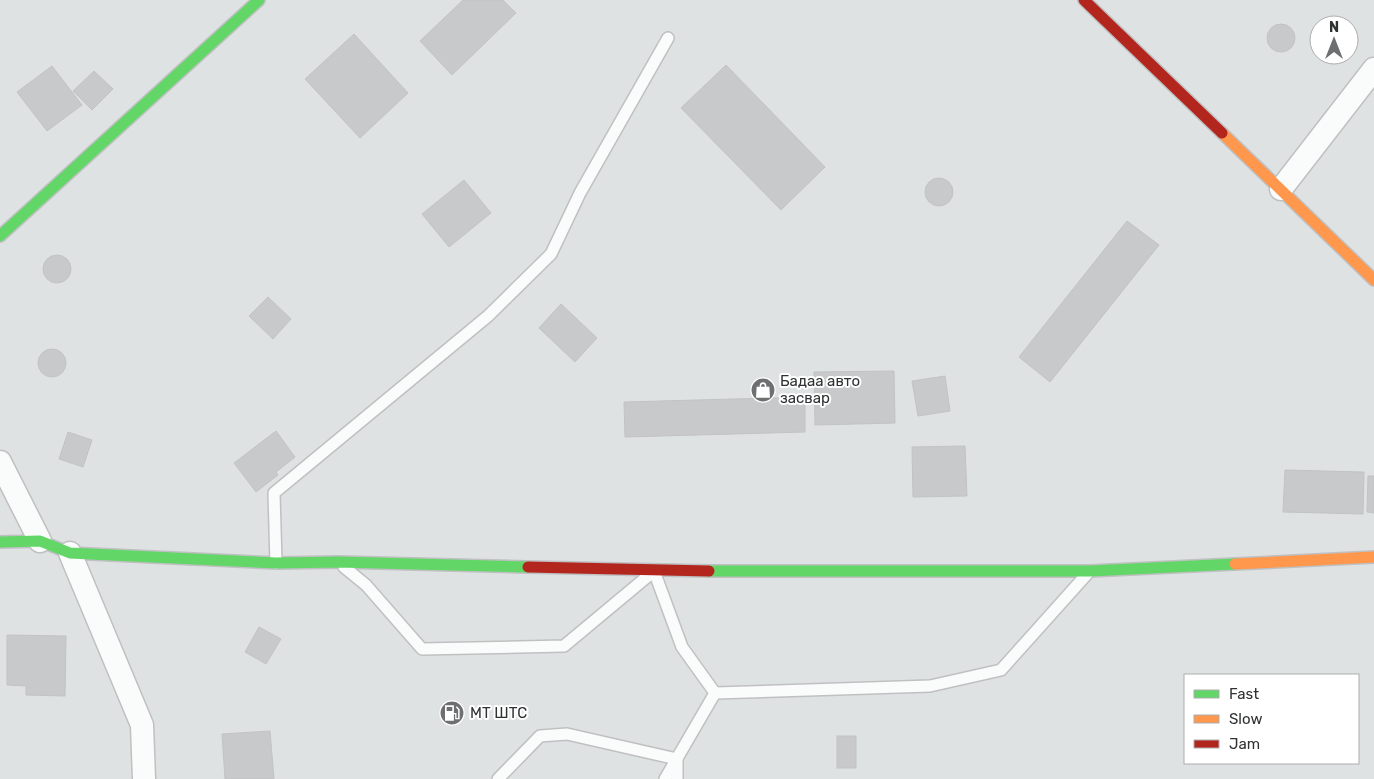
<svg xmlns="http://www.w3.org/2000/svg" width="1374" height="779" font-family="Rubik,sans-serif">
<rect width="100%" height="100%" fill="#dfe2e3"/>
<g fill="#c7c9ca" stroke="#c1c3c4">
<polygon points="463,0 503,0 516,13 452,75 420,41"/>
<circle cx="1281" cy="38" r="14"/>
<polygon points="354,34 408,93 360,138 305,79"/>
<polygon points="726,65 825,167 781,210 681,108"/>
<polygon points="52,66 82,105 47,131 17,92"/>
<polygon points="94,71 113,89 92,110 73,91"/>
<circle cx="939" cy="192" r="14"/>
<polygon points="464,180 491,213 449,247 422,214"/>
<polygon points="1127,221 1159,245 1050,382 1019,357"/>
<circle cx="57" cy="269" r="14"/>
<polygon points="268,297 291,319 273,339 249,316"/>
<polygon points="561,304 597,338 575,362 539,328"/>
<circle cx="52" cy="363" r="14"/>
<polygon points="894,371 895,423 815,425 814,372"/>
<polygon points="945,376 950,411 918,416 912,381"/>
<polygon points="805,397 805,432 625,437 624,402"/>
<polygon points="276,431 295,457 276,472 278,475 256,492 234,463"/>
<polygon points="68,432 92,440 83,467 59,459"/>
<polygon points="965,446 967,496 913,497 912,447"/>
<polygon points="1285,470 1364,472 1363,514 1283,512"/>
<polygon points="1368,476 1374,476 1374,513 1367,512"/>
<polygon points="259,627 281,639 266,664 245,652"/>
<polygon points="7,635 66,636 65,696 26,695 26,686 7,685"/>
<polygon points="270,731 274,779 225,779 222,734"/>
<rect x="837" y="736" width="19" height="32"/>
</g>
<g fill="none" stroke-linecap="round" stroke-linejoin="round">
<defs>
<g id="lane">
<polyline points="276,563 274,493 488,316 551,254 580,193 668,38"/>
<polyline points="344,567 366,585 422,649 564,646 654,571 682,647 715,693 930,686 1001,670 1087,574"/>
<polyline points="498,779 540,736 567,734 677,759 677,779"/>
<polyline points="665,779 715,693"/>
</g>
<g id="street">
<polyline points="1281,189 1374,69"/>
<polyline points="0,462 40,541"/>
<polyline points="70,553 142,725 144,779"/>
</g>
<g id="fast">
<polyline points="0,236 259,0"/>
<polyline points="0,542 40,541 70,553 276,563 339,562 528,567"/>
<polyline points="709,571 1090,571 1235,564"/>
</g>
<g id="slow">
<polyline points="1222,133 1374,280"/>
<polyline points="1235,564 1374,557"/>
</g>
<g id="jam">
<polyline points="1084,0 1222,133"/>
<polyline points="528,567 709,571"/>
</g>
</defs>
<use href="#lane" stroke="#bfc0c2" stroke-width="14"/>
<use href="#street" stroke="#bfc0c2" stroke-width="25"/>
<use href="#fast" stroke="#bfc0c2" stroke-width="14"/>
<use href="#slow" stroke="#bfc0c2" stroke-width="14"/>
<use href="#jam" stroke="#bfc0c2" stroke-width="14"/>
<use href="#lane" stroke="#fafbfb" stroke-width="11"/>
<use href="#street" stroke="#fafbfb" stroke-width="22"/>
<use href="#fast" stroke="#63d668" stroke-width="11"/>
<use href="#slow" stroke="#ff974d" stroke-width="11"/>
<use href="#jam" stroke="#b3261e" stroke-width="11"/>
</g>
<defs>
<symbol id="shop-disc" viewBox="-11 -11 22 22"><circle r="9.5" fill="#6d6f70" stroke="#fff"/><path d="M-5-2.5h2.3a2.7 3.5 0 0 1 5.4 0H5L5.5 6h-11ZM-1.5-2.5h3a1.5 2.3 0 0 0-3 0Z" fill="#fff"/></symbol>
<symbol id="fuel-disc" viewBox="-11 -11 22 22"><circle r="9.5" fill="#6d6f70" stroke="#fff"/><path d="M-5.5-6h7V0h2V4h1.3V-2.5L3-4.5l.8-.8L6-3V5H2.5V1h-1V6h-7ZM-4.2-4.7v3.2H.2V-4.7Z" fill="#fff"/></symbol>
</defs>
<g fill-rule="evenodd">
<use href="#shop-disc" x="749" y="376" width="28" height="28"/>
<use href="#fuel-disc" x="438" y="699" width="28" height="28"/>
</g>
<g text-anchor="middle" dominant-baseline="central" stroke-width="4" stroke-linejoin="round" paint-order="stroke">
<g font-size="15" fill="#2f3132" stroke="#fff" text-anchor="start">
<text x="780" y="381">Бадаа авто<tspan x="780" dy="17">засвар</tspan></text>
<text x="470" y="713">МТ ШТС</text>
</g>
</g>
<rect x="1184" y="674" width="175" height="90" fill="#ffffff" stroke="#acadad"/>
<rect x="1194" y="690" width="25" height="8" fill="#63d668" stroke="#acadad"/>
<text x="1229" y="699" font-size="15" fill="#2f3132">Fast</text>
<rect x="1194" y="715" width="25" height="8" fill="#ff974d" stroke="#acadad"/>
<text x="1229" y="724" font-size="15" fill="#2f3132">Slow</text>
<rect x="1194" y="740" width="25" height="8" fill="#b3261e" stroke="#acadad"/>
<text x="1229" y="749" font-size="15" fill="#2f3132">Jam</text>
<g transform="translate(1334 40)"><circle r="24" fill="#ffffff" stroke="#acadad"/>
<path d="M0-4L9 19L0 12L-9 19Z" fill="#6d6f70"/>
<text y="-8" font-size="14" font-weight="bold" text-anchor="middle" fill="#2f3132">N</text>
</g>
</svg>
